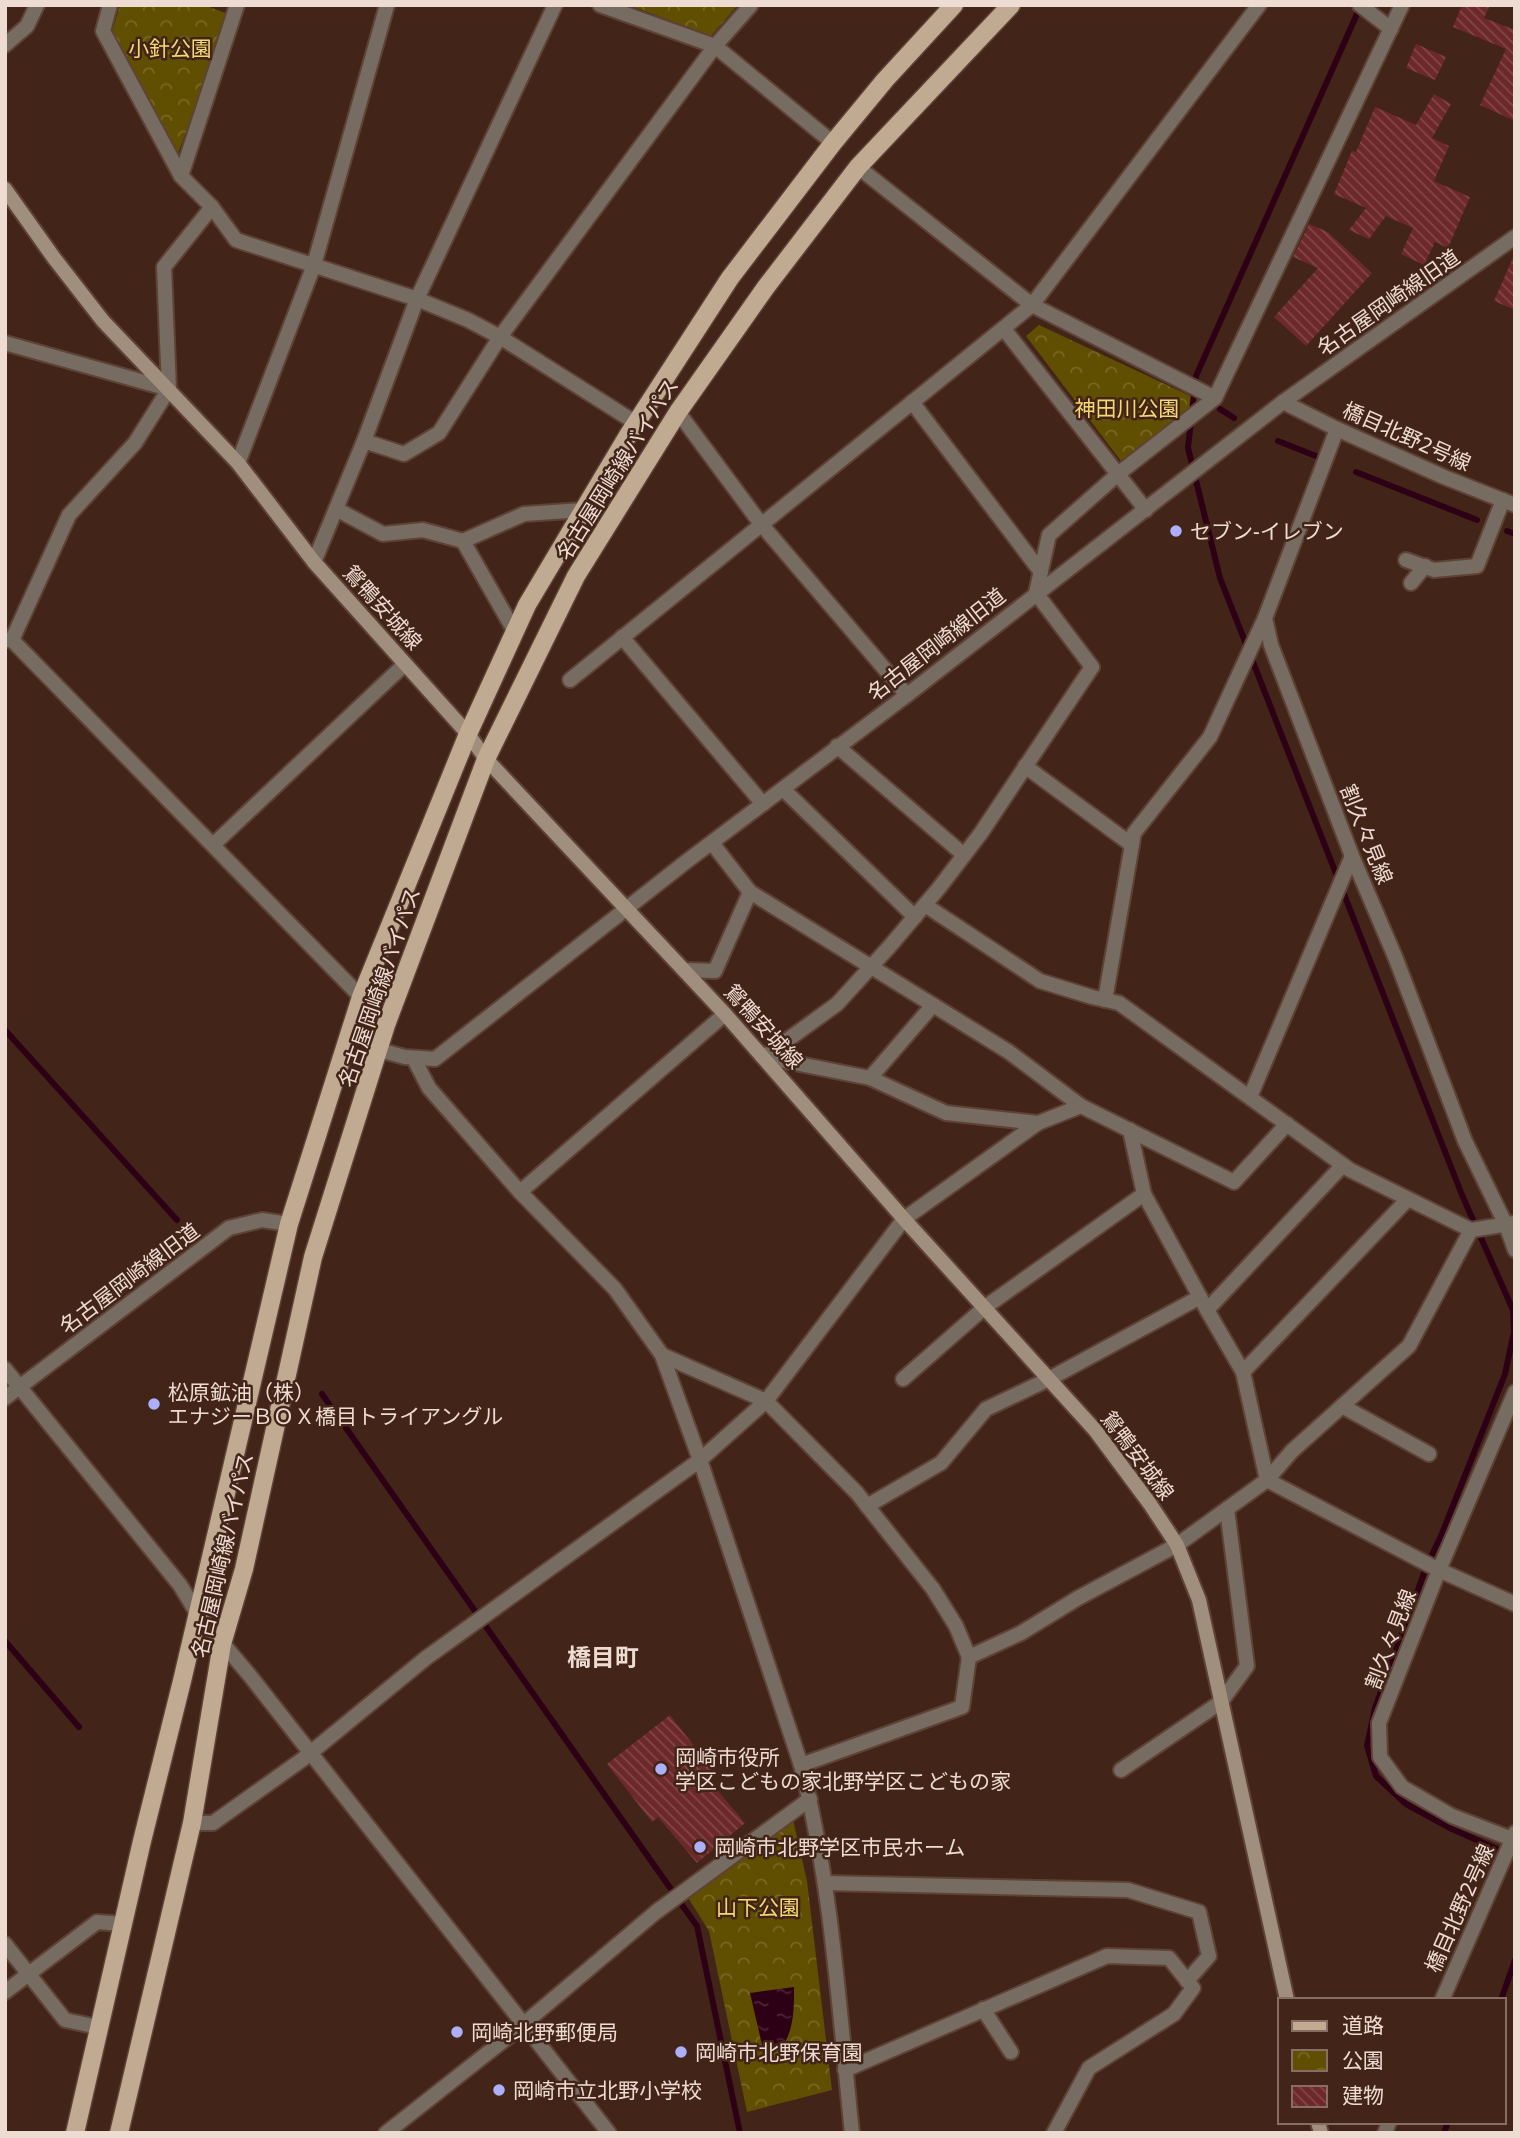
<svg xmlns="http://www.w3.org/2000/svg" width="1520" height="2138" font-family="'Noto Sans','Noto Sans JP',sans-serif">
<defs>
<pattern id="park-crowns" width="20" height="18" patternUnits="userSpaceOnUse" patternTransform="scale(1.75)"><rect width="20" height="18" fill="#604f00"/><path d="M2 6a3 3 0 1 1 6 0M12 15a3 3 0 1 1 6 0" fill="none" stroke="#776824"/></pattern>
<pattern id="water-ripples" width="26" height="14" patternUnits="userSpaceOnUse" patternTransform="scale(1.75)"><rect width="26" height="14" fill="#2d0015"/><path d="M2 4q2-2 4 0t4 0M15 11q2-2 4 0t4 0" fill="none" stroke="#4c2536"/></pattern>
<pattern id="building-back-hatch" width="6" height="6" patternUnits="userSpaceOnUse" patternTransform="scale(1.75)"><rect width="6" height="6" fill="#6d282a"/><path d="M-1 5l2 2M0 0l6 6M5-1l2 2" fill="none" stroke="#824748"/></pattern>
</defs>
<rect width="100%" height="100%" fill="#422518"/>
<g fill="url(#park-crowns)">
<polygon points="120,5 204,5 231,15 178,153 112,32"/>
<polygon points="634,5 738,5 711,36 634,7"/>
<polygon points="1039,325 1199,400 1121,461 1026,336"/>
<polygon points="791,1811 807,1881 832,2090 747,2112 709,1931 687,1896"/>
</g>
<path fill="url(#water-ripples)" d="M794,1987C794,2010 794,2030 781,2049H763L750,1993Z"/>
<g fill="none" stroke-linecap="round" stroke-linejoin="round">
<g stroke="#2d0015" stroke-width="6">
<polyline points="1361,5 1196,376 1188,448 1220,578 1462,1195 1513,1310 1514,1332 1505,1374 1441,1536 1427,1565 1375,1708 1367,1746 1376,1776 1406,1804 1452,1829 1515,1857"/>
<polyline points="1220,409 1234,418"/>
<polyline points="1278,441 1316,456"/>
<polyline points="1356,472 1477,520"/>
<polyline points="1507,531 1515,534"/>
<polyline points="5,1030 177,1220"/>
<polyline points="322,1394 673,1892"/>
<polyline points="5,1641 79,1727"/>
<polyline points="682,1905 697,1926 740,2133"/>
<polyline points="1501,2000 1515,1960"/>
<polyline points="1444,2133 1448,2122"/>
</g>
</g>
<g fill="url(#building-back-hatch)">
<polygon points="1462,5 1490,5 1484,18 1515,30 1515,121 1480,105 1506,49 1453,27"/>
<polygon points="1416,44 1446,57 1435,80 1406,68"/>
<polygon points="1434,94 1451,104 1432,138 1449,146 1434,181 1470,197 1448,248 1435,242 1424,265 1401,254 1413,228 1386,216 1369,239 1349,230 1366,208 1334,194 1352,151 1356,152 1375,107 1416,125"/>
<polygon points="1309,224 1328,232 1372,273 1306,346 1274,317 1318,268 1293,257"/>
<polygon points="1515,253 1515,310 1494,301"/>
<polygon points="670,1715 715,1773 708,1779 745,1823 697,1863 658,1817 652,1822 607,1764"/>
</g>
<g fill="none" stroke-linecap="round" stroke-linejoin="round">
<defs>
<g id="minor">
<polyline points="110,5 103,31 181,176 212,207 236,240 417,299 468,320 500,337 636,423"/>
<polyline points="600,5 715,46 833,143"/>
<polyline points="1360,5 1391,29"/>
<polyline points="5,45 27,26 37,5"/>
<polyline points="858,167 1032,305 1215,398"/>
<polyline points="181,176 237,5"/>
<polyline points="1004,329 1146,510"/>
<polyline points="5,343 169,389"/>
<polyline points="912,402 1041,572"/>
<polyline points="678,412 761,524 907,695"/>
<polyline points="364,441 404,454 439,433 500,337 715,46 751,5"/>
<polyline points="238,463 314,265 387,5"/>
<polyline points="336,509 383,534 423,530 463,541 524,514 583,510"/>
<polyline points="463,541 515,632"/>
<polyline points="1406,560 1434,570 1477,566 1503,500"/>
<polyline points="314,562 364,441 417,299 555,5"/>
<polyline points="1411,583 1425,566"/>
<polyline points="622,637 763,804"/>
<polyline points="5,640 12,640 361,997"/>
<polyline points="12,640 69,515 135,443 169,389 164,267 212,207"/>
<polyline points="570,680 1032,305 1259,5"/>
<polyline points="837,746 964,855"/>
<polyline points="1025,766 1132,845"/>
<polyline points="783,789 915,917"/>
<polyline points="712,843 750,892 933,1005"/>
<polyline points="213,845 405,664"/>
<polyline points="925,905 1040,981 1092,997 1119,1003 1350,1170 1471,1230 1515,1223"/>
<polyline points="685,970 715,971 750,892"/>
<polyline points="1105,1000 1134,833 1210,737 1265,618"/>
<polyline points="764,1057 837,1004 890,946 939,888 981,833 1092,667 1036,593 1049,535 1118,474 1215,398 1402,5"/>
<polyline points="764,1057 870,1078 946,1113 1038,1123"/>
<path d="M414,1059L429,1088L520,1192L615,1289L662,1355L700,1460L801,1765C832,1885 839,2010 852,2133"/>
<polyline points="870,1078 933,1005 1009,1052 1081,1106"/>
<polyline points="1250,1097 1352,856"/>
<polyline points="1130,1130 1144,1194 1207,1310 1243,1372 1267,1480"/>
<polyline points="520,1192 725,1014"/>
<polyline points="1207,1310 1343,1165"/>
<polyline points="662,1355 766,1401 857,1493 933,1589 956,1626 969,1657 1021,1633 1078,1598 1177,1545 1267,1480 1292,1451 1409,1346 1471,1230"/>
<polyline points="1243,1372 1408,1199"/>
<polyline points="903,1379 984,1308 1144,1194"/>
<polyline points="1342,1406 1429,1454"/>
<polyline points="1267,1480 1439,1570 1515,1604"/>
<polyline points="867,1506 941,1463 986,1409 1049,1379 1200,1297"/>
<polyline points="801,1765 962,1707 969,1657"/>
<polyline points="1121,1770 1221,1702 1247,1666 1227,1509"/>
<polyline points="192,1823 213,1823 303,1759 426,1658 700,1460 766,1401 904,1219 1038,1123 1081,1106 1234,1182 1287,1124"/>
<polyline points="825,1883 1128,1890 1199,1912 1209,1956 1187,1981"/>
<polyline points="5,1944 65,2020 98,2027"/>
<polyline points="5,1992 97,1922 123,1924"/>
<polyline points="983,2009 1011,2052"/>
<polyline points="845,2070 1107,1956 1169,1958 1193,1988 1174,2014 1089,2068 1054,2133"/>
<polyline points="386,2133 513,2033 656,1912 810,1799"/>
</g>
<g id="tertiary">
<polyline points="1283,402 1337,429 1444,477 1515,505"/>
<polyline points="1337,429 1265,618 1271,645 1352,856 1396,959 1465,1141 1506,1225 1515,1250"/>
<polyline points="379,1050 405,1057 435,1059 687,861 907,695 1283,402 1515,237"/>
<polyline points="5,1369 180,1585 197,1613 251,1677 609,2133"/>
<polyline points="5,1398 229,1228 262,1220 289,1224"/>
<polyline points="1512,1839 1452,1816 1402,1787 1380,1757 1379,1723 1439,1570 1515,1392"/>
<polyline points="1442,2000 1515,1833"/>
<polyline points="1385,2133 1389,2122"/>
</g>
<g id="secondary">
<polyline points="5,189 54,258 103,321 238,463 314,562 468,734 486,759 725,1014 904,1219 1095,1430 1150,1504 1177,1545 1199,1600 1287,2000"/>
<polyline points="1318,2122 1321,2133"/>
</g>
<g id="primary">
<polyline points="75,2133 142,1841 182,1681 289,1224 361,997 468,734 527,605 627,437 730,278 833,143 885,80 954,5"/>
<polyline points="119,2133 192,1823 222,1644 244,1569 313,1257 386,1025 486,759 576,576 678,412 766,287 858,167 1011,5"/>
</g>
</defs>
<use href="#minor" stroke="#5e4236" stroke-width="18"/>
<use href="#tertiary" stroke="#5e4236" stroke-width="18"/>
<use href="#secondary" stroke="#5e4236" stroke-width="18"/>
<use href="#primary" stroke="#5e4236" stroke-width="21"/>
<use href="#minor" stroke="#776c61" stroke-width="14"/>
<use href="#tertiary" stroke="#776c61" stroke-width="14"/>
<use href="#secondary" stroke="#a08f7c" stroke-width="14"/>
<use href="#primary" stroke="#c0aa92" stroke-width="18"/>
</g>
<g fill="#adaffb" stroke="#422518" stroke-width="2.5">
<circle cx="1176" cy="531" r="7"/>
<circle cx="154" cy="1404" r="7"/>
<circle cx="661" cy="1769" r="7"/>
<circle cx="700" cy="1847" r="7"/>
<circle cx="457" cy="2032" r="7"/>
<circle cx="681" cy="2052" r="7"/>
<circle cx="499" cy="2090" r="7"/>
</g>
<g text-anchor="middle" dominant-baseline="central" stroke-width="5" stroke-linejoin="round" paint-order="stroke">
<g font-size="21" fill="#f4d871" stroke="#422518">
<text x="170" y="48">小針公園</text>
<text x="1127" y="408">神田川公園</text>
<text x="758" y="1907">山下公園</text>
</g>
<g font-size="21" fill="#eedbd2" stroke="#422518">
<text transform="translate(1388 302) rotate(-35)">名古屋岡崎線旧道</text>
<text transform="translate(1407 436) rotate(24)">橋目北野2号線</text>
<text transform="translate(617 469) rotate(-58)">名古屋岡崎線バイパス</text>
<text transform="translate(383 607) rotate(48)">鴛鴨安城線</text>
<text transform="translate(936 644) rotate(-38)">名古屋岡崎線旧道</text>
<text transform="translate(1367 834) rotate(68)">割久々見線</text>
<text transform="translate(379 987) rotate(-71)">名古屋岡崎線バイパス</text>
<text transform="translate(764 1026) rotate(48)">鴛鴨安城線</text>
<text transform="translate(129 1278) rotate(-37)">名古屋岡崎線旧道</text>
<text transform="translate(1138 1455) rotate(53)">鴛鴨安城線</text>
<text transform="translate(222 1555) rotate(-77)">名古屋岡崎線バイパス</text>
<text transform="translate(1390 1639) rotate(-69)">割久々見線</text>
<text transform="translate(1459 1908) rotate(-66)">橋目北野2号線</text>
</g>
<g font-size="21" fill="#eedbd2" stroke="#422518" text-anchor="start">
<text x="1190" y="531">セブン-イレブン</text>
<text x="168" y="1392">松原鉱油（株）<tspan x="168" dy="24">エナジーＢＯＸ橋目トライアングル</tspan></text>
<text x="675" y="1757">岡崎市役所<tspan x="675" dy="24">学区こどもの家北野学区こどもの家</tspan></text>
<text x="714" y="1847">岡崎市北野学区市民ホーム</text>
<text x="471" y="2032">岡崎北野郵便局</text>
<text x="695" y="2052">岡崎市北野保育園</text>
<text x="513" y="2090">岡崎市立北野小学校</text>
</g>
<g font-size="24" font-weight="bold" fill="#eedbd2" stroke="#422518">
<text x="603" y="1656">橋目町</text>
</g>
</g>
<rect width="1520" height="2138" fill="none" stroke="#eedbd2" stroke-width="14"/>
<rect x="1278" y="1998" width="228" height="126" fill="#422518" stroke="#876e62" stroke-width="2"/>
<rect x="1292" y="2021" width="35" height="10" fill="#c0aa92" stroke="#876e62" stroke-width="2"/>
<text x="1342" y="2033" font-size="21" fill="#eedbd2">道路</text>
<rect x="1292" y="2050" width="35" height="21" fill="url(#park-crowns)" stroke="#876e62" stroke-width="2"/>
<text x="1342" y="2068" font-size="21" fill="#eedbd2">公園</text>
<rect x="1292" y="2086" width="35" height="21" fill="url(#building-back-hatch)" stroke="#876e62" stroke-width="2"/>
<text x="1342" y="2103" font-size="21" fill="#eedbd2">建物</text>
</svg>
